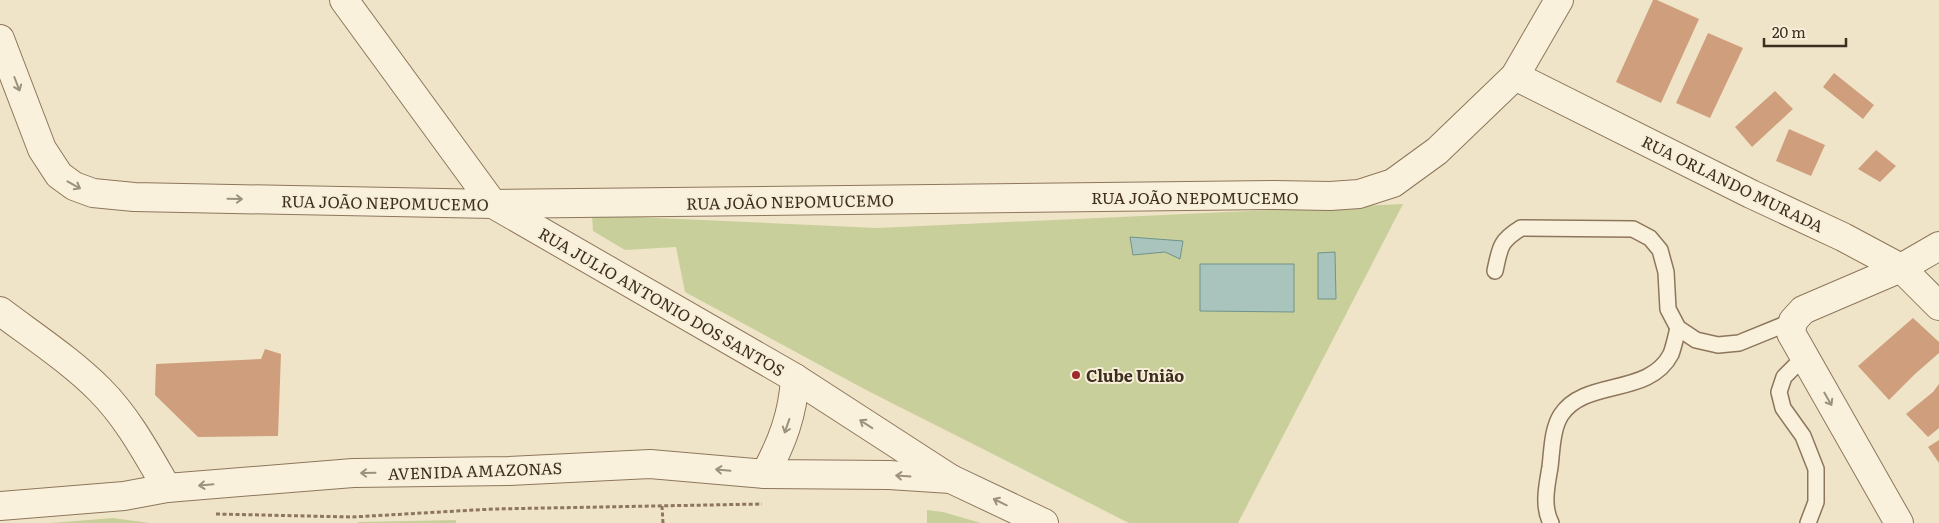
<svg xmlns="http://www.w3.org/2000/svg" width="1939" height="523" font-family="Literata,serif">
<rect width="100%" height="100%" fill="#f0e4c8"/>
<g fill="#c9cf9b">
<polygon points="1403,204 1238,523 1129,523 866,390 685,292 676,247 625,250 593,231 592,215 877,228"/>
<polygon points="927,510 943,512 981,523 927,523"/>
<polygon points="113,518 150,523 50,523"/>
<polygon points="456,520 456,523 358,523 358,522"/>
</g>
<g fill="#a9c4bc" stroke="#6f938a">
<polygon points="1130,237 1183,241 1180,259 1165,252 1133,255"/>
<polygon points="1335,252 1336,299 1318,299 1318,253"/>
<polygon points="1200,264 1294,264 1294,312 1200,311"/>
</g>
<g fill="#cf9f7d">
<polygon points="1653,0 1657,0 1699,19 1661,103 1616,82"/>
<polygon points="1708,33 1743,48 1710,118 1676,103"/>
<polygon points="1834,73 1874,105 1863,119 1823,87"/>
<polygon points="1775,91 1793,109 1752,147 1735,127"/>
<polygon points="1789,129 1825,145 1811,176 1776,161"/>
<polygon points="1876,150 1896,166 1880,182 1858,169"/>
<polygon points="1913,318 1939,342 1939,353 1915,374 1889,400 1858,366"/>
<polygon points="265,349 281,354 278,436 198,437 155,395 156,364 261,359"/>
<polygon points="1939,384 1939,428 1928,437 1906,414 1933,392"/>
<polygon points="1939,440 1939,463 1928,447"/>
</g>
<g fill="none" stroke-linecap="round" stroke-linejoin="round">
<defs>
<g id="service">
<path d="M1495,271C1500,247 1500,241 1521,228L1633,229L1650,238L1660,250L1666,272L1668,309L1678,328L1696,340L1718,345L1739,343L1793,321"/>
<polyline points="1804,357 1784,377 1779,392 1783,408 1803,436 1816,469 1816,502 1808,523"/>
<path d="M1551,523C1542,506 1547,485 1550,467C1552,451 1552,429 1561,415C1585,378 1649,397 1671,354C1674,346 1676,336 1678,328"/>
</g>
<g id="minor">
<polyline points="344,0 493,204 795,378 951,479 1044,523"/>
<polyline points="0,39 42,149 59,175 74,186 93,193 134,197 493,204 1274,195 1330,196 1359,194 1393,183 1437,151 1515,76 1559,0"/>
<polyline points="1515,76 1751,194 1843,237 1901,268 1939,306"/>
<path d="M0,311C33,336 70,360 100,390C128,418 147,454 167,488"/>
<path d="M765,474C782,443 793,414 795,378"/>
<polyline points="0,506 124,496 167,488 353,473 509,471 650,464 765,474 889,475 951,479"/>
<polyline points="1899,523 1791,333 1793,321 1803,310 1901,268 1939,246"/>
</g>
</defs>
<use href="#service" stroke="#8d765c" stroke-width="18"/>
<use href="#minor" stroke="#8d765c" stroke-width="30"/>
<g stroke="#8d765c" stroke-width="3" stroke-dasharray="4 2.5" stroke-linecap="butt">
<polyline points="662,506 663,523"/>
<polyline points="216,514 352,517 493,509 762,504"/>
</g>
<use href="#service" stroke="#faf1dc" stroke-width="15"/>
<use href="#minor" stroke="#faf1dc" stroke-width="28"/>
</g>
<defs><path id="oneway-shaft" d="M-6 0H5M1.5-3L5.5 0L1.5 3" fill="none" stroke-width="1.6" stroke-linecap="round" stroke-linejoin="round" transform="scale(1.25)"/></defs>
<g stroke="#9c907e">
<use href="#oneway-shaft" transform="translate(17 84) rotate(69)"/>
<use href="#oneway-shaft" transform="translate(74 185) rotate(29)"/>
<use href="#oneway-shaft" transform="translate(235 199) rotate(1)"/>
<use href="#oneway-shaft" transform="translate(1828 399) rotate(60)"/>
<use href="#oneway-shaft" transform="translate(866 424) rotate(-147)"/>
<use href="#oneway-shaft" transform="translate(787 426) rotate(109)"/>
<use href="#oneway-shaft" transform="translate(723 470) rotate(-175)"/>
<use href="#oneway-shaft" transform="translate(368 473) rotate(179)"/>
<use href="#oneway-shaft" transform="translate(903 476) rotate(-176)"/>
<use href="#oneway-shaft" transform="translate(206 485) rotate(175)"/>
<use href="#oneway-shaft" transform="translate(1000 502) rotate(-154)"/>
</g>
<circle fill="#9e2a2b" stroke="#f7eed8" stroke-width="2" cx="1076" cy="375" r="5"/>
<g text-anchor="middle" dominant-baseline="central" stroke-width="4" stroke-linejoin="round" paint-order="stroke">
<g font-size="16" fill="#3d2e20" stroke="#f7eed8">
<text transform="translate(1733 183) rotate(26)">RUA ORLANDO MURADA</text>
<text x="1195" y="197">RUA JOÃO NEPOMUCEMO</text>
<text transform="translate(790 201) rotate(-1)">RUA JOÃO NEPOMUCEMO</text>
<text transform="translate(385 202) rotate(1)">RUA JOÃO NEPOMUCEMO</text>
<text transform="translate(662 301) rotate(30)">RUA JULIO ANTONIO DOS SANTOS</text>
<text transform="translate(475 470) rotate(-2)">AVENIDA AMAZONAS</text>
</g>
<g font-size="16" font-weight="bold" fill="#3d2e20" stroke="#f7eed8" text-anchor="start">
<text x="1086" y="375">Clube União</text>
</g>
</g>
<path d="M1764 38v8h82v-8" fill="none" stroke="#3d2e20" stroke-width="2.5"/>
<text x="1772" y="38" font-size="15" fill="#3d2e20" stroke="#f7eed8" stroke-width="4" paint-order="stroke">20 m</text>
</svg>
